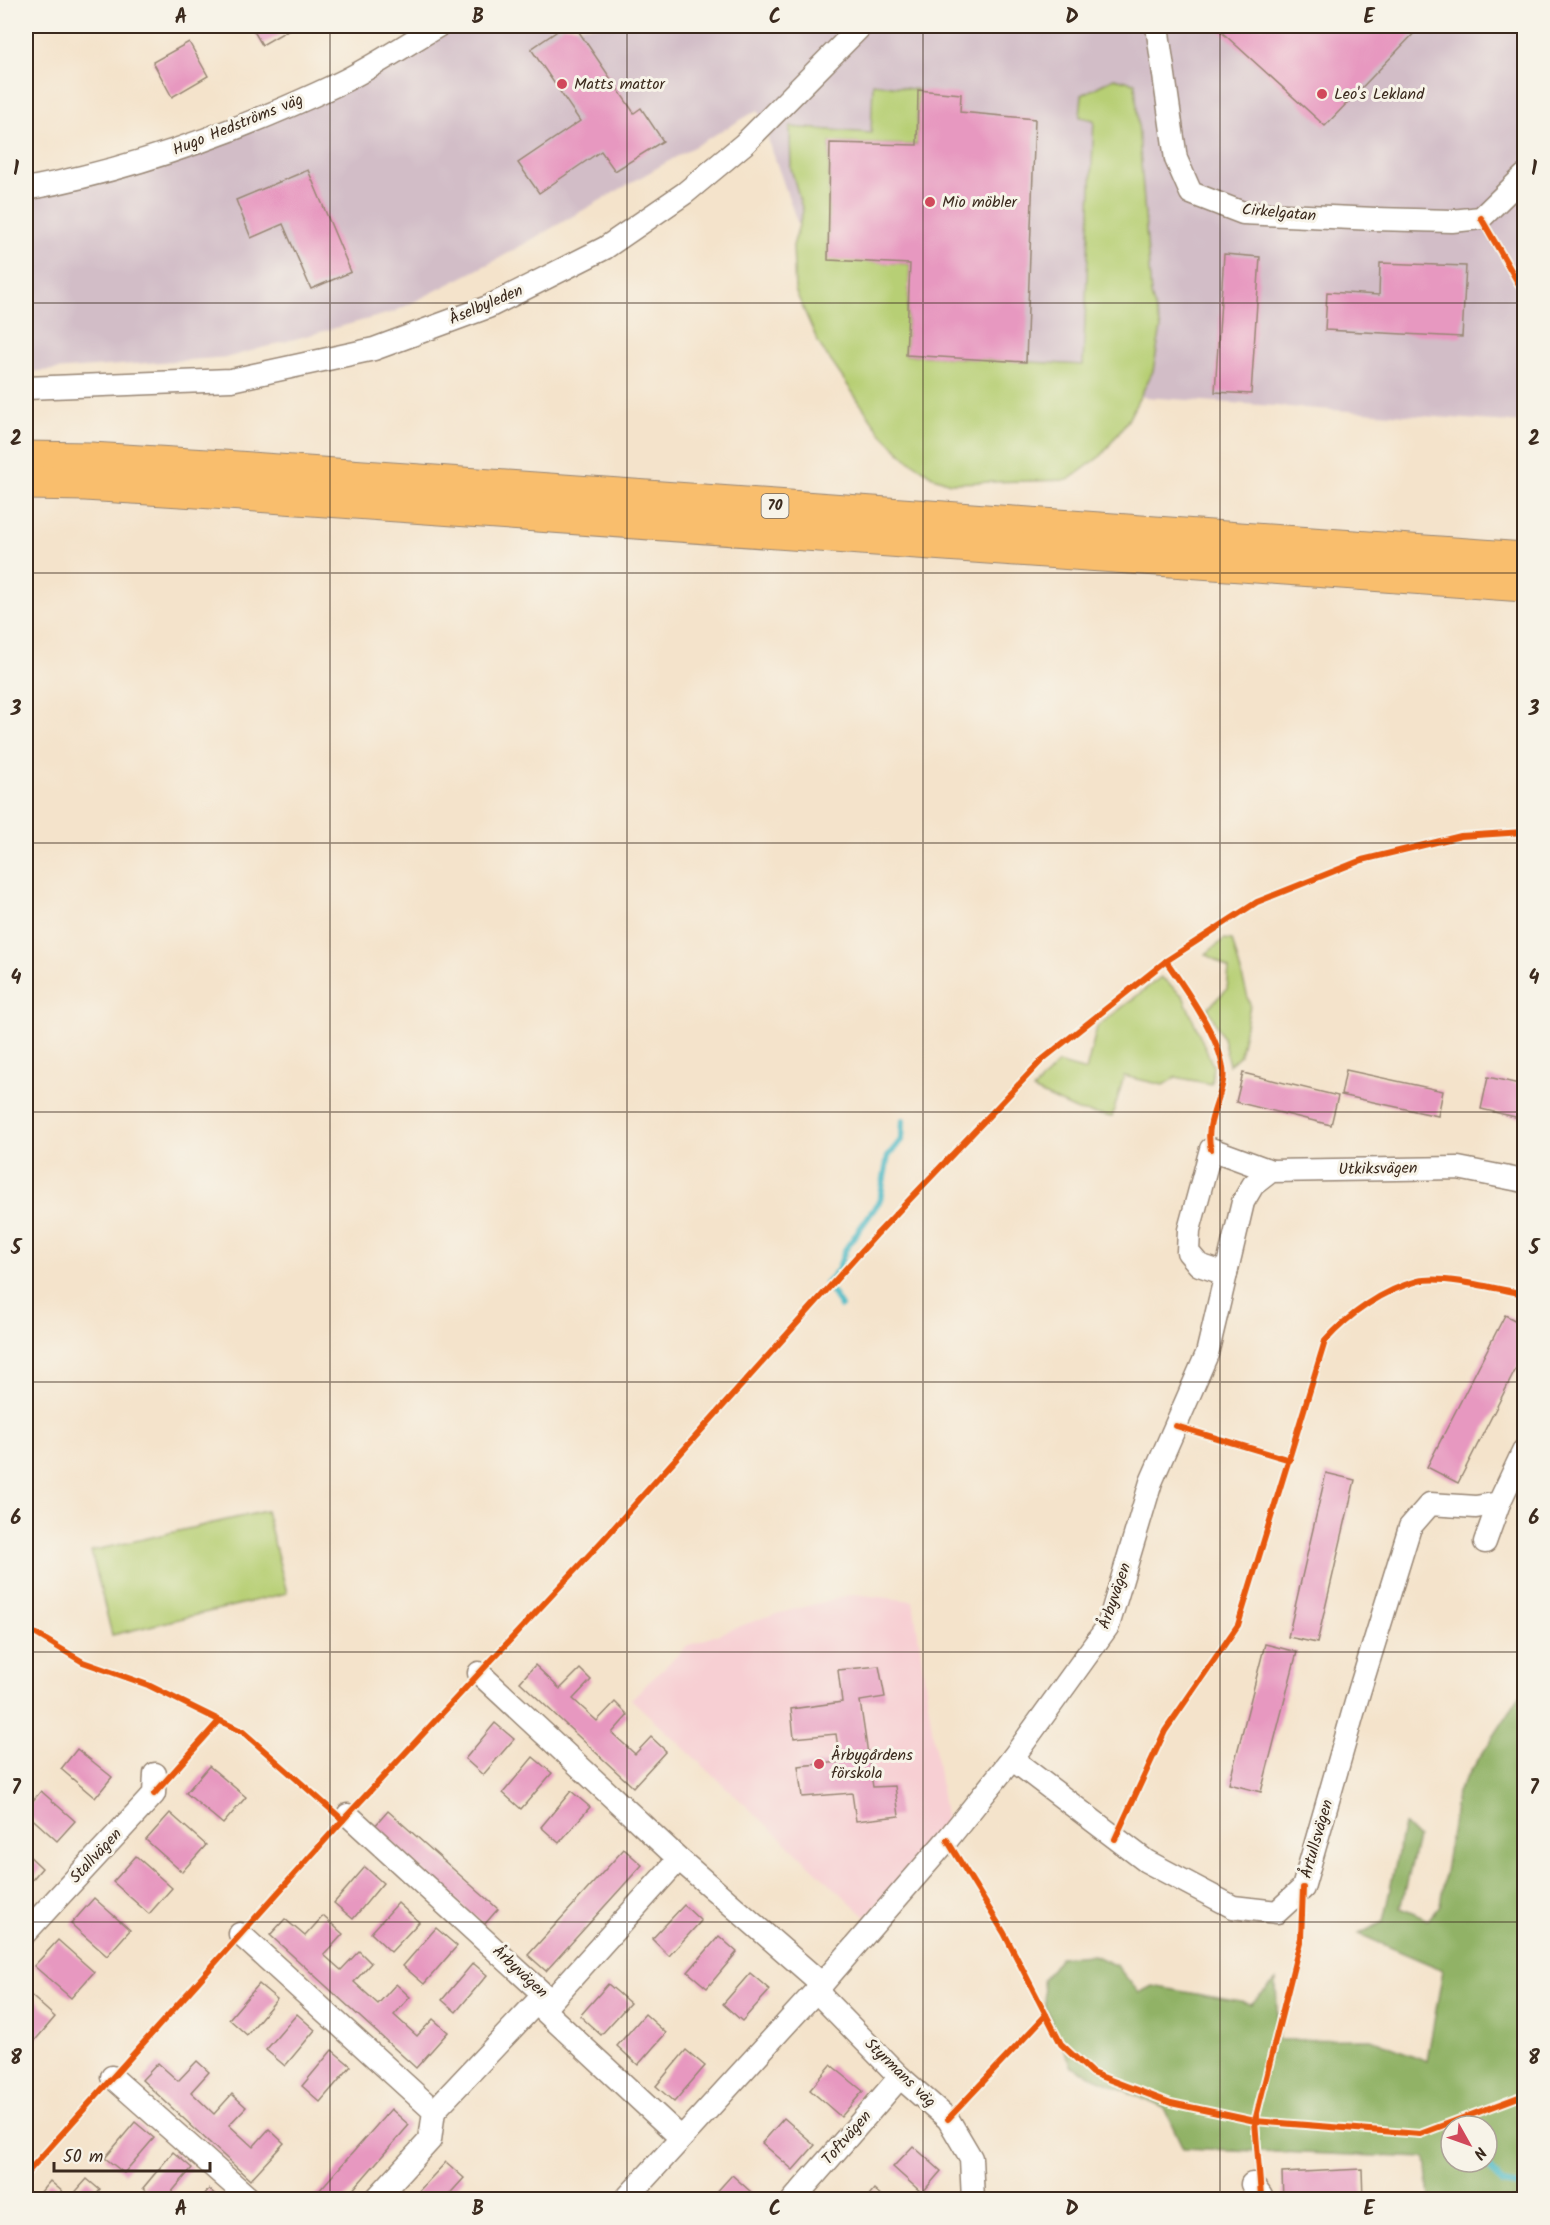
<svg xmlns="http://www.w3.org/2000/svg" width="1550" height="2225" font-family="Kalam,sans-serif">
<rect width="100%" height="100%" fill="#f7f3e8"/>
<filter id="ink" filterUnits="userSpaceOnUse"><feTurbulence type="fractalNoise" baseFrequency=".0167" numOctaves="2"/><feDisplacementMap in="SourceGraphic" scale="12" xChannelSelector="R" yChannelSelector="G"/><feConvolveMatrix kernelMatrix="1 2 1 2 8 2 1 2 1" color-interpolation-filters="sRGB"/></filter>
<filter id="wash" filterUnits="userSpaceOnUse"><feTurbulence type="fractalNoise" baseFrequency=".008" numOctaves="4" result="noise"/><feDisplacementMap in="SourceGraphic" scale="24" xChannelSelector="R" yChannelSelector="G"/><feGaussianBlur stdDeviation="1.35" result="paint"/><feColorMatrix in="noise" values="0 0 0 0 0 0 0 0 0 0 0 0 0 0 0 0 0 1.4 0 .05"/><feComposite in="paint" operator="in"/></filter>
<g filter="url(#wash)">
<rect width="100%" height="100%" fill="#f4e3cb"/>
<polygon fill="#f7cfd3" points="853,1594 913,1601 947,1829 866,1917 631,1699 687,1646 765,1617"/>
<polygon fill="#d2bdc7" points="438,26 1524,26 1524,423 851,377 758,110 498,259 394,312 229,357 26,372 26,189 196,145"/>
<g fill="#b7cf74" stroke="#797c49" stroke-width="1.5">
<polygon points="1114,78 1135,83 1151,295 1161,328 1153,371 1128,420 1102,455 1068,480 950,483 934,477 906,458 880,432 819,344 795,290 793,246 803,211 791,169 790,127 871,133 873,83 918,90 917,145 830,143 828,259 910,264 906,355 1083,365 1094,120 1080,117 1082,95"/>
<polygon points="1224,939 1232,940 1250,1005 1240,1055 1229,1065 1223,1038 1208,1008 1227,989 1229,969 1206,954"/>
<polygon points="1161,977 1183,996 1213,1066 1211,1084 1176,1077 1163,1085 1124,1076 1112,1117 1078,1111 1033,1090 1058,1063 1086,1071 1097,1027"/>
<polygon points="266,1511 287,1593 112,1635 91,1551"/>
</g>
<path fill="#91b266" stroke="#666e42" stroke-width="1.5" fill-rule="evenodd" d="M1524,1690V2199H1430L1426,2158L1183,2148L1164,2108L1072,2067L1045,2007L1043,1980L1060,1957L1093,1955L1117,1966L1139,1993L1152,1986L1251,2004L1276,1980L1278,2040L1371,2039L1427,2061L1443,1970L1359,1934L1383,1922L1404,1824L1418,1838L1401,1908L1428,1920L1440,1905L1457,1792ZM1451,2126H1487V2162H1451Z"/>
<g fill="none" stroke-linecap="round" stroke-linejoin="round">
<g stroke="#4cb9c5" stroke-width="6">
<polyline points="841,1306 826,1283 838,1270 845,1250 880,1200 888,1156 902,1139 903,1120"/>
<polyline points="1484,2162 1503,2184 1524,2188"/>
</g>
</g>
<g id="blocks">
<g fill="#e798c0">
<polygon points="251,26 295,26 262,45"/>
<polygon points="565,26 575,26 634,113 641,108 663,141 615,171 601,151 539,193 518,163 580,121 531,49"/>
<polygon points="1215,26 1421,26 1325,126"/>
<polygon points="189,42 208,76 172,97 153,62"/>
<polygon points="918,90 961,94 960,112 1035,119 1026,362 906,355 910,264 828,260 830,143 917,145"/>
<polygon points="308,170 351,272 311,289 283,224 251,238 236,200"/>
<polygon points="1224,254 1260,257 1251,394 1215,392"/>
<polygon points="1380,263 1466,266 1462,337 1325,330 1327,292 1379,295"/>
<polygon points="1346,1070 1443,1091 1438,1116 1341,1095"/>
<polygon points="1243,1073 1338,1096 1331,1125 1236,1102"/>
<polygon points="1488,1077 1524,1085 1524,1119 1481,1109"/>
<polygon points="1505,1315 1524,1325 1524,1353 1458,1483 1427,1467"/>
<polygon points="1326,1473 1355,1480 1317,1643 1288,1637"/>
<polygon points="1265,1644 1297,1652 1261,1792 1229,1784"/>
<polygon points="535,1665 560,1689 580,1669 591,1680 573,1699 597,1721 615,1702 628,1715 612,1733 635,1754 651,1737 666,1751 633,1787 520,1682"/>
<polygon points="879,1666 885,1697 860,1701 873,1787 895,1786 899,1816 856,1821 852,1793 802,1797 798,1766 840,1762 836,1734 794,1738 791,1709 842,1702 838,1670"/>
<polygon points="495,1723 514,1739 483,1775 465,1759"/>
<polygon points="77,1749 112,1777 95,1798 61,1769"/>
<polygon points="533,1757 552,1773 521,1809 503,1793"/>
<polygon points="209,1766 246,1797 223,1824 186,1793"/>
<polygon points="41,1791 75,1821 57,1841 26,1813 26,1809"/>
<polygon points="571,1791 590,1807 559,1843 541,1827"/>
<polygon points="388,1811 498,1909 484,1925 374,1827"/>
<polygon points="170,1813 206,1845 182,1872 146,1840"/>
<polygon points="624,1849 642,1865 546,1971 528,1955"/>
<polygon points="26,1853 42,1868 26,1887"/>
<polygon points="136,1856 172,1888 149,1914 113,1882"/>
<polygon points="365,1867 383,1883 353,1919 334,1903"/>
<polygon points="94,1898 130,1930 107,1956 71,1924"/>
<polygon points="398,1903 419,1922 391,1952 371,1933"/>
<polygon points="684,1905 701,1921 669,1956 652,1939"/>
<polygon points="323,1916 343,1934 324,1955 341,1970 359,1951 371,1963 354,1982 378,2004 396,1984 410,1997 394,2015 417,2036 433,2019 448,2032 416,2068 270,1935 285,1919 305,1936"/>
<polygon points="436,1928 457,1946 424,1984 403,1966"/>
<polygon points="719,1936 737,1952 707,1988 688,1972"/>
<polygon points="58,1940 94,1972 71,1998 34,1966"/>
<polygon points="473,1963 487,1975 456,2012 442,2000"/>
<polygon points="750,1973 770,1990 742,2021 723,2004"/>
<polygon points="259,1984 277,1999 247,2035 229,2019"/>
<polygon points="608,1984 630,2003 601,2035 580,2016"/>
<polygon points="26,1991 55,2017 32,2044 26,2038"/>
<polygon points="297,2014 315,2030 285,2066 266,2050"/>
<polygon points="645,2014 666,2033 638,2065 617,2046"/>
<polygon points="332,2050 351,2066 320,2102 302,2086"/>
<polygon points="686,2050 705,2066 674,2102 656,2086"/>
<polygon points="197,2061 209,2072 191,2092 214,2114 232,2094 246,2107 229,2125 253,2147 269,2129 284,2143 250,2180 142,2080 158,2063 178,2081"/>
<polygon points="831,2065 863,2091 841,2117 810,2090"/>
<polygon points="391,2109 409,2125 344,2200 311,2200"/>
<polygon points="784,2118 815,2145 793,2170 762,2143"/>
<polygon points="135,2122 154,2138 124,2173 105,2158"/>
<polygon points="913,2146 941,2171 922,2193 893,2167"/>
<polygon points="173,2152 192,2168 165,2200 156,2200 143,2188"/>
<polygon points="446,2162 464,2178 444,2200 423,2200 417,2193"/>
<polygon points="1362,2169 1363,2200 1283,2200 1282,2173"/>
<polygon points="732,2175 760,2200 719,2200 714,2195"/>
<polygon points="87,2179 100,2190 92,2200 34,2200 50,2181 70,2198"/>
<polygon points="209,2189 221,2200 200,2200"/>
<polygon points="874,2189 886,2200 865,2200"/>
</g>
</g>
</g>
<g filter="url(#ink)">
<use href="#blocks" fill-opacity="0" stroke="#988674" stroke-width="1.5"/>
<g fill="none" stroke-linecap="round" stroke-linejoin="round">
<defs>
<g id="street">
<polyline points="1157,26 1176,159 1191,193 1243,213 1375,219 1452,221 1481,218 1524,176"/>
<path d="M26,189C135,169 239,131 340,83C373,67 405,45 438,26"/>
<polyline points="26,388 231,380 374,349 488,307 605,248 685,193 744,144 861,26"/>
<polyline points="1226,1274 1199,1265 1188,1252 1189,1230 1211,1149 1271,1171"/>
<polyline points="1485,1542 1499,1503"/>
<polyline points="479,1673 679,1859 822,1984"/>
<polyline points="1012,1759 1146,1861 1233,1907 1277,1912 1303,1888 1359,1692 1410,1527 1430,1504 1476,1507 1499,1503 1524,1450"/>
<polyline points="348,1815 551,2001 679,1859"/>
<polyline points="26,1932 154,1794 155,1774"/>
<polyline points="240,1934 434,2111 430,2140 375,2200"/>
<polyline points="816,1991 900,2077 948,2119 971,2158 973,2200"/>
<polyline points="112,2077 251,2200"/>
<polyline points="434,2111 536,2003 680,2137"/>
<polyline points="1252,2184 1261,2196 1261,2200"/>
<polyline points="625,2200 816,1991 947,1840 1012,1759 1108,1626 1151,1482 1207,1354 1243,1202 1253,1185 1271,1171 1458,1168 1524,1181"/>
<polyline points="793,2200 900,2077"/>
</g>
<g id="highway">
<polyline points="26,458 91,459 223,467 1524,559"/>
<polyline points="26,483 85,484 213,492 1524,585"/>
</g>
</defs>
<use href="#street" stroke="#988674" stroke-width="25"/>
<use href="#highway" stroke="#988674" stroke-width="35"/>
<use href="#street" stroke="#fff" stroke-width="22"/>
<use href="#highway" stroke="#f9be6d" stroke-width="33"/>
<defs>
<g id="cycleway">
<polyline points="1481,218 1524,293"/>
<path d="M1166,961C1184,987 1229,1049 1223,1081C1219,1103 1204,1127 1211,1149"/>
<polyline points="1176,1426 1290,1460"/>
<polyline points="26,1628 83,1662 148,1685 243,1732 343,1820"/>
<polyline points="154,1794 219,1721"/>
<path d="M1115,1839L1165,1731L1238,1625L1325,1341C1349,1314 1383,1290 1418,1281C1443,1275 1498,1289 1524,1294"/>
<polyline points="947,1840 1004,1933 1061,2044 1092,2073 1171,2103 1255,2121 1420,2134 1524,2095"/>
<polyline points="948,2119 1046,2015"/>
<polyline points="26,2174 343,1820 603,1540 876,1235 1043,1059 1166,961 1257,902 1362,860 1461,836 1524,832"/>
<polyline points="1261,2196 1255,2121 1301,1938 1303,1888"/>
</g>
</defs>
<use href="#cycleway" stroke="#f7f3e8" stroke-width="10"/>
<use href="#cycleway" stroke="#e8590c" stroke-width="6"/>
</g>
</g>
<path fill="none" stroke="#3b2a1e" stroke-width="1.5" stroke-opacity="0.55" d="M330,26V2200M627,26V2200M923,26V2200M1220,26V2200M26,303H1524M26,573H1524M26,843H1524M26,1112H1524M26,1382H1524M26,1652H1524M26,1922H1524"/>
<g fill="#d1495b" stroke="#f7f3e8" stroke-width="2">
<circle cx="562" cy="84" r="6"/>
<circle cx="1322" cy="94" r="6"/>
<circle cx="930" cy="202" r="6"/>
<circle cx="819" cy="1764" r="6"/>
</g>
<g text-anchor="middle" dominant-baseline="central" stroke-width="6" stroke-linejoin="round" paint-order="stroke">
<rect fill="#f7f3e8" stroke="#73665b" stroke-width="1.5" x="761.5" y="494" width="27" height="24" rx="4.5"/>
<g font-size="15" font-weight="bold" fill="#3b2a1e">
<text x="775" y="506">70</text>
</g>
<g font-size="16" fill="#3b2a1e" stroke="#f7f3e8" text-anchor="start">
<text x="574" y="84">Matts mattor</text>
<text x="1334" y="94">Leo's Lekland</text>
<text x="942" y="202">Mio möbler</text>
<text x="831" y="1755">Årbygårdens<tspan x="831" dy="18">förskola</tspan></text>
</g>
<g font-size="16" fill="#3b2a1e" stroke="#f7f3e8">
<text transform="translate(238 125) rotate(-22)">Hugo Hedströms väg</text>
<text transform="translate(1279 213) rotate(5)">Cirkelgatan</text>
<text transform="translate(486 305) rotate(-23)">Åselbyleden</text>
<text transform="translate(1378 1169) rotate(-1)">Utkiksvägen</text>
<text transform="translate(1115 1596) rotate(-71)">Årbyvägen</text>
<text transform="translate(1317 1839) rotate(-74)">Årtullsvägen</text>
<text transform="translate(96 1856) rotate(-47)">Stallvägen</text>
<text transform="translate(520 1972) rotate(43)">Årbyvägen</text>
<text transform="translate(900 2073) rotate(44)">Styrmans väg</text>
<text transform="translate(847 2138) rotate(-49)">Toftvägen</text>
</g>
</g>
<rect width="1550" height="2225" fill="none" stroke="#f7f3e8" stroke-width="66"/>
<g transform="translate(1469 2144) rotate(130)"><circle r="28" fill="#f7f3e8" stroke="#aca397" stroke-width="1.5"/>
<path d="M0-4.5L10 22L0 15L-10 22Z" fill="#d1495b"/>
<text y="-9" font-size="16" font-weight="bold" text-anchor="middle" fill="#3b2a1e">N</text>
</g>
<path d="M54 2162v9h156v-9" fill="none" stroke="#3b2a1e" stroke-width="3"/>
<text x="63" y="2162" font-size="18" fill="#3b2a1e" stroke="#f7f3e8" stroke-width="4.5" paint-order="stroke">50 m</text>
<rect x="33" y="33" width="1484" height="2159" fill="none" stroke="#3b2a1e" stroke-width="2"/>
<g font-size="20" text-anchor="middle" font-weight="bold" fill="#3b2a1e">
<text x="181" y="23">A</text>
<text x="478" y="23">B</text>
<text x="775" y="23">C</text>
<text x="1072" y="23">D</text>
<text x="1369" y="23">E</text>
<text x="16" y="175">1</text>
<text x="1534" y="175">1</text>
<text x="16" y="445">2</text>
<text x="1534" y="445">2</text>
<text x="16" y="715">3</text>
<text x="1534" y="715">3</text>
<text x="16" y="984">4</text>
<text x="1534" y="984">4</text>
<text x="16" y="1254">5</text>
<text x="1534" y="1254">5</text>
<text x="16" y="1524">6</text>
<text x="1534" y="1524">6</text>
<text x="16" y="1794">7</text>
<text x="1534" y="1794">7</text>
<text x="16" y="2064">8</text>
<text x="1534" y="2064">8</text>
<text x="181" y="2215">A</text>
<text x="478" y="2215">B</text>
<text x="775" y="2215">C</text>
<text x="1072" y="2215">D</text>
<text x="1369" y="2215">E</text>
</g>
</svg>
